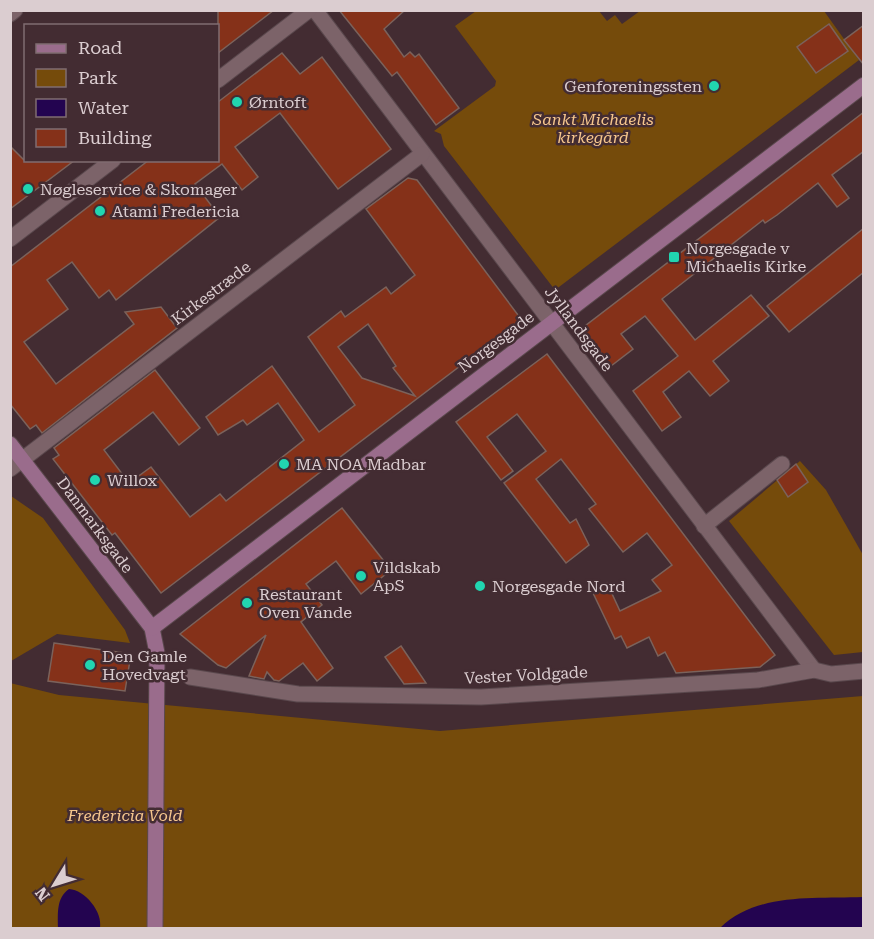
<svg xmlns="http://www.w3.org/2000/svg" width="874" height="939" font-family="'Roboto Serif',serif">
<rect width="100%" height="100%" fill="#432c32"/>
<g fill="#754b0b">
<polygon points="476,11 599,11 607,21 615,15 622,24 640,11 824,11 859,60 555,290 444,146 441,134 434,131 495,86 496,81 455,26"/>
<polygon points="800,461 826,490 863,555 863,652 834,655 729,521"/>
<polygon points="11,496 43,518 125,630 130,643 57,634 11,661"/>
<polygon points="10,683 59,695 440,731 863,696 863,928 11,928"/>
</g>
<g fill="#230450">
<path d="M69,889C85,890 103,912 100,928H58C58,914 56,898 69,889Z"/>
<path d="M863,897V928H720C757,892 815,899 863,897Z"/>
</g>
<g fill="#853119" stroke="#7b625b" stroke-width="1.5" fill-rule="evenodd">
<polygon points="218,10 274,10 218,53"/>
<polygon points="339,10 405,10 384,29 404,57 410,52 415,57 419,54 459,108 436,125 397,72 392,76"/>
<polygon points="829,24 848,51 816,73 797,47"/>
<polygon points="864,25 864,65 844,40"/>
<polygon points="282,53 300,74 322,57 391,149 338,189 280,113 235,147 258,177 242,190 222,164 195,184 220,217 116,300 109,290 99,298 72,262 47,280 68,309 24,342 56,384 134,324 125,312 161,307 177,328 42,433 36,425 30,429 10,404 10,267 149,160 218,160 218,102"/>
<polygon points="864,112 864,151 832,175 849,198 837,207 818,183 777,215 765,223 763,220 662,299 695,340 751,295 769,316 713,361 729,381 710,396 689,371 663,392 681,417 662,431 633,391 678,356 645,316 621,334 633,349 611,366 584,331 585,326"/>
<polygon points="10,146 24,160 75,160 10,209"/>
<path d="M408,178L417,180L518,315V322L161,593L115,533L112,535L53,459L59,455L54,448L155,370L200,428L179,445L153,412L104,450L129,483L151,467L190,517L220,494L226,501L304,440L278,403L247,425L243,420L218,435L206,417L272,366L319,432L355,405L308,337L341,311L345,317L386,287L391,294L415,275L366,209ZM368,324L396,366L393,368L415,396L362,378L338,347Z"/>
<polygon points="864,228 864,272 789,332 767,306"/>
<polygon points="547,354 775,655 760,667 676,673 665,652 658,656 649,637 627,648 621,636 615,639 593,593 607,583 620,611 661,591 652,580 672,565 647,533 623,552 589,509 596,504 561,459 536,479 570,523 576,519 589,545 566,563 504,483 546,451 517,414 487,437 513,471 501,480 456,422"/>
<polygon points="796,464 808,482 788,497 777,480"/>
<polygon points="342,508 391,570 361,594 336,561 306,584 322,605 301,622 333,668 317,681 303,663 279,681 274,680 267,672 264,679 249,676 266,635 226,668 218,665 180,634"/>
<polygon points="54,643 131,654 125,691 48,681"/>
<polygon points="401,646 426,683 404,684 385,657"/>
</g>
<g fill="none" stroke-linecap="round" stroke-linejoin="round">
<defs>
<g id="street">
<polyline points="315,10 814,670"/>
<polyline points="10,14 15,10"/>
<polyline points="218,80 309,10"/>
<polyline points="10,239 113,160"/>
<polyline points="10,469 422,154"/>
<polyline points="704,526 782,464"/>
<polyline points="190,677 298,694 481,697 758,680 814,670 831,674 864,671"/>
</g>
<g id="secondary">
<polyline points="10,444 152,628 157,653 155,928"/>
<polyline points="152,628 864,85"/>
</g>
</defs>
<use href="#street" stroke="#5a484d" stroke-width="17"/>
<use href="#secondary" stroke="#5a484d" stroke-width="17"/>
<use href="#street" stroke="#7c6369" stroke-width="15"/>
<use href="#secondary" stroke="#9a6c8c" stroke-width="15"/>
</g>
<g fill="#21d5b0" stroke="#432c32" stroke-width="2">
<circle cx="714" cy="86" r="6"/>
<circle cx="237" cy="102" r="6"/>
<circle cx="28" cy="189" r="6"/>
<circle cx="100" cy="211" r="6"/>
<rect x="668" y="251" width="12" height="12" rx="3"/>
<circle cx="284" cy="464" r="6"/>
<circle cx="95" cy="480" r="6"/>
<circle cx="361" cy="576" r="6"/>
<circle cx="480" cy="586" r="6"/>
<circle cx="247" cy="603" r="6"/>
<circle cx="90" cy="665" r="6"/>
</g>
<g text-anchor="middle" dominant-baseline="central" stroke-width="5" stroke-linejoin="round" paint-order="stroke">
<g font-size="16" fill="#dbcdd0" stroke="#432c32" text-anchor="start">
<text x="702" y="86" text-anchor="end">Genforeningssten</text>
<text x="249" y="102">Ørntoft</text>
<text x="40" y="189">Nøgleservice &amp; Skomager</text>
<text x="112" y="211">Atami Fredericia</text>
<text x="686" y="248">Norgesgade v<tspan x="686" dy="18">Michaelis Kirke</tspan></text>
<text x="296" y="464">MA NOA Madbar</text>
<text x="107" y="480">Willox</text>
<text x="373" y="567">Vildskab<tspan x="373" dy="18">ApS</tspan></text>
<text x="492" y="586">Norgesgade Nord</text>
<text x="259" y="594">Restaurant<tspan x="259" dy="18">Oven Vande</tspan></text>
<text x="102" y="656">Den Gamle<tspan x="102" dy="18">Hovedvagt</tspan></text>
</g>
<g font-size="16" font-style="italic" fill="#f6c68d" stroke="#432c32">
<text x="593" y="119">Sankt Michaelis<tspan x="593" dy="18">kirkegård</tspan></text>
<text x="125" y="815">Fredericia Vold</text>
</g>
<g font-size="16" fill="#dbcdd0" stroke="#432c32">
<text transform="translate(211 293) rotate(-37)">Kirkestræde</text>
<text transform="translate(579 329) rotate(53)">Jyllandsgade</text>
<text transform="translate(496 342) rotate(-37)">Norgesgade</text>
<text transform="translate(95 525) rotate(53)">Danmarksgade</text>
<text transform="translate(526 675) rotate(-3)">Vester Voldgade</text>
</g>
</g>
<rect width="874" height="939" fill="none" stroke="#dbcdd0" stroke-width="24"/>
<rect x="24" y="24" width="195" height="138" fill="#432c32" stroke="#806c71" stroke-width="1.5"/>
<rect x="36" y="44" width="30" height="9" fill="#9a6c8c" stroke="#806c71" stroke-width="1.5"/>
<text x="78" y="54" font-size="18" fill="#dbcdd0">Road</text>
<rect x="36" y="69" width="30" height="18" fill="#754b0b" stroke="#806c71" stroke-width="1.5"/>
<text x="78" y="84" font-size="18" fill="#dbcdd0">Park</text>
<rect x="36" y="99" width="30" height="18" fill="#230450" stroke="#806c71" stroke-width="1.5"/>
<text x="78" y="114" font-size="18" fill="#dbcdd0">Water</text>
<rect x="36" y="129" width="30" height="18" fill="#853119" stroke="#806c71" stroke-width="1.5"/>
<text x="78" y="144" font-size="18" fill="#dbcdd0">Building</text>
<g transform="translate(54 885) rotate(232)" stroke="#432c32" stroke-width="4.5" paint-order="stroke">
<path d="M0-4.5L10 22L0 15L-10 22Z" fill="#dbcdd0"/>
<text y="-9" font-size="16" font-weight="bold" text-anchor="middle" fill="#dbcdd0">N</text>
</g>
</svg>
